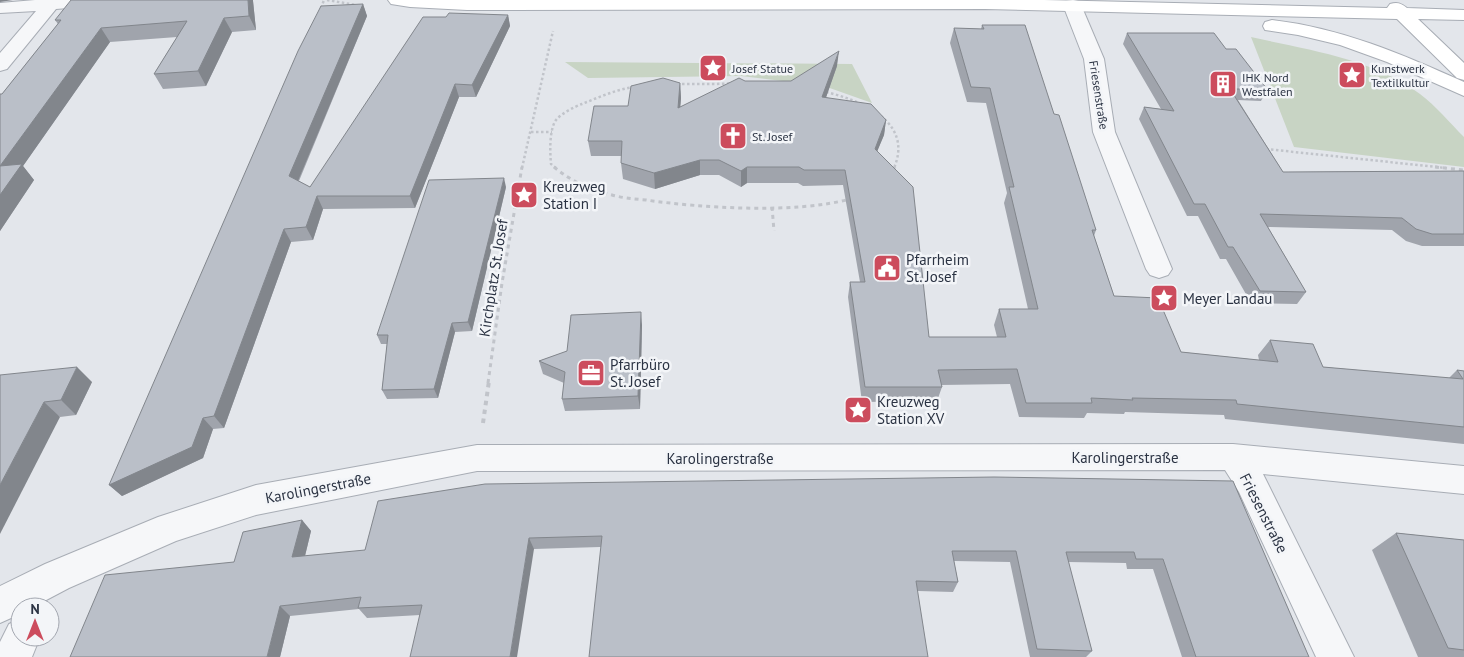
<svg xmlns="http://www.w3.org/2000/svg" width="1464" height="657" font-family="'PT Sans',sans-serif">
<rect width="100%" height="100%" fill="#e3e6eb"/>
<g fill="#c8d4c4">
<path d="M1251,37C1308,50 1372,58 1420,94C1436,106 1450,123 1464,137V167L1294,147Z"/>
<polygon points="565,62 852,64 872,103 824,86 741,76 588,78"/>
</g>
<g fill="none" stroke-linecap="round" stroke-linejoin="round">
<defs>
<g id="minor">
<polygon points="35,0 116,0 113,4 107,5 56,9 7,69 0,71 0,53 36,11 0,13 0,3"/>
<polygon points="1073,0 1078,1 1081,5 1104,59 1115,132 1172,269 1168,275 1159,278 1150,275 1146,269 1093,132 1084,59 1063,5 1066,1"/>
<polygon points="1233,444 1464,466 1464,494 1263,474 1354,657 1316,657 1239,492 1225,470 477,471 256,515 176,541 69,588 33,607 20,607 20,614 0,623 0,586 45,564 158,517 256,485 477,445"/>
<polygon points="20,619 20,637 40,637 32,657 0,657 0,642 9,624"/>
</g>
<g id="secondary">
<path d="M388,0H1044L1387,8L1390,4C1397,2 1401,3 1407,8L1464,10V20L1418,19L1464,63V80L1457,78L1397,19L985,9L467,10L410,7L391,4Z"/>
<path d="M1272,20C1341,28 1402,54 1464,82V96L1387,62L1340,45L1298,35L1265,30L1263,26L1265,22Z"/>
</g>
</defs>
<use href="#minor" stroke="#a8adb5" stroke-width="2"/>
<use href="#secondary" stroke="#a8adb5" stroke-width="2"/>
<g stroke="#c1c4ca" stroke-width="2.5" stroke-dasharray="2.5 2.5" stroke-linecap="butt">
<polyline points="327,0 356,5"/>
<polyline points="321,8 324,0"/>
<polyline points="531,132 552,132"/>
<polyline points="1266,149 1446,168"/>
<polyline points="522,168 553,31"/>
<path d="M556,168L551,164C550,152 549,130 556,120C562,113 574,107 582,104C597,98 613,91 628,88C656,83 684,84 711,84C729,84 747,82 764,83C807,85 922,102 894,168"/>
</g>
<g stroke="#c1c4ca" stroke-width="3" stroke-dasharray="4 4" stroke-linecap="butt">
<path d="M554,167C571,181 590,190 612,195C623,198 634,199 646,200C702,208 795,214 850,199C868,194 887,184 895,167"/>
<polyline points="1435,167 1464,170"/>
<polyline points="772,207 774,231"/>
<polyline points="488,383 502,283 522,167"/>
</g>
<polyline stroke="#c1c4ca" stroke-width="4" stroke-dasharray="4.5 4.5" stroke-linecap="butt" points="483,423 489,381"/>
<use href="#minor" fill="#f6f7f9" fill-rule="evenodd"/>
<use href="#secondary" fill="#fff" fill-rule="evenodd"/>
</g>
<g fill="#a0a4ac">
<polygon points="253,1 256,30 232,32 206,86 163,89 154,74 177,37 110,42 23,166 34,180 0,231 0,94 2,94 58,24 55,20"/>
<polygon points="363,4 367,16 299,181 310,187 446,17 508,15 510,26 476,97 459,97 415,208 323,209 313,240 291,242 224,428 213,429 203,458 122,496 109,485"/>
<polygon points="982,25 1054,114 1096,230 1094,236 1114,296 1181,352 1259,360 1258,355 1270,340 1323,367 1449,378 1457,370 1464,371 1464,444 1225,419 1224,415 1125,412 1124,414 1087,413 1084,418 1019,417 1010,384 941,385 942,387 937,401 862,402 848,297 850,282 860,282 843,185 803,186 798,183 747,183 741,187 719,175 700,175 655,189 623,179 621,163 622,156 591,156 588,141 628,106 680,83 681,98 680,107 745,81 791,81 837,66 826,97 886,120 884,135 877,151 929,337 997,337 994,325 999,309 1028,309 1004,203 1007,193 986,103 967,102 950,43 954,28 981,29"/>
<polygon points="1127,33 1226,49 1267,89 1261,101 1238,100 1283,172 1464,171 1464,246 1422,246 1406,241 1392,230 1268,227 1306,292 1297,304 1251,303 1226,259 1220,259 1198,216 1187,216 1139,119 1144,107 1161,109 1123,44"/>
<polygon points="506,187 472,331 455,332 438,398 387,399 382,390 387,344 381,344 377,335"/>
<polygon points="642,325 640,409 565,411 562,399 564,383 543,374 539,361"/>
<polygon points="0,375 92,382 76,415 60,417"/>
<polygon points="1233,481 1309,657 1182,657 1153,569 1127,569 1126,563 1068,562 1092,651 1086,657 1030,657 1010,562 954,561 958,582 953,592 918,591 600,547 534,549 420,615 367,618 359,609 290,616 280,657 234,562 302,520 311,531 305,556"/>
<polygon points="1396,533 1464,540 1464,657 1418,657 1372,550"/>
</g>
<g fill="#82868c">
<polygon points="0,0 13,0 0,2"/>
<polygon points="248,0 253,0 253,1 256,30 249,16"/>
<polygon points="363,4 367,16 295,188 289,176"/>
<polygon points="508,15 510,26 476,97 472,85"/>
<polygon points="224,18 232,32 206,86 198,71"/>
<polygon points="101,28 110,42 23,166 34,180 0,231 0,166"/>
<polygon points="839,51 837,66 821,112 822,97"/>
<polygon points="680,83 681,98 679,124 678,108"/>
<polygon points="455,84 459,97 415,208 410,196"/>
<polygon points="886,120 884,135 872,164 875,149"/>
<polygon points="700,160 700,175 655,189 654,173"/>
<polygon points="747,167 747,183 741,187 741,171"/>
<polygon points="504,178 506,187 472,331 468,322"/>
<polygon points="317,196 323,209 313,240 306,227"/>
<polygon points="284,229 291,242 224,428 214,416"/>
<polygon points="641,312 642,325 640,409 638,396"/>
<polygon points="452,323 455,332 438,398 434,389"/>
<polygon points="77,367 92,382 76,415 61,400"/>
<polygon points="44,402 60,417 0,534 0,485"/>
<polygon points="203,418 213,429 203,458 122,496 109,485"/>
<polygon points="302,520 311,531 302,568 292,557"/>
<polygon points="529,538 534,549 517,657 510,657"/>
<polygon points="280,606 290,616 280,657 267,657"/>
</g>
<g fill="#babfc8" stroke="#82868c">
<polygon points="71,0 248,0 249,16 224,18 198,71 154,74 187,21 101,28 0,166 0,94 2,94 61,20 55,20"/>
<polygon points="363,4 289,176 310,187 423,17 446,17 449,13 508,15 472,85 455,84 410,196 317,196 306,227 284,229 214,416 203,418 192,447 109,485 298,51 321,6"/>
<polygon points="982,25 1025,25 1054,114 1059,115 1096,230 1092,230 1114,296 1158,298 1181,352 1278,362 1270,340 1313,344 1323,367 1463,379 1457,370 1464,371 1464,427 1237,404 1236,400 1132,398 1133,400 1091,398 1092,403 1026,403 1017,369 938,370 942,387 865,387 850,282 865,282 845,170 804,170 799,167 747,167 741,171 719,160 700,160 654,173 621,163 622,141 588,141 594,106 628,106 631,86 663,78 680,83 678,108 739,78 745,81 791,81 839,51 822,97 871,104 886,120 875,149 913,187 929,337 1006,337 999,309 1038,309 1009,187 1014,187 990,88 971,87 954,28 984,29"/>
<polygon points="1127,33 1214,33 1226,49 1236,49 1267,89 1230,89 1283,172 1464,171 1464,234 1432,234 1416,229 1402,218 1260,214 1306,292 1260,291 1233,247 1228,247 1205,204 1194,204 1144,107 1174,111"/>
<polygon points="22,164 0,195 0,166"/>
<polygon points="504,178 468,322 452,323 434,389 382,390 388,335 377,335 429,180"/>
<polygon points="641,312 638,396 562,399 565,372 539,361 567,351 571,315"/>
<polygon points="77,367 61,400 44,402 0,485 0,375"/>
<polygon points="994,477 1233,481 1309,657 1196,657 1163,559 1136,559 1134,552 1066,552 1092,651 1037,649 1016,551 952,551 958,582 916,581 928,657 589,657 602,536 529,538 510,657 410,657 422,605 358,608 361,597 280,606 267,657 70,657 105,575 234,562 243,532 302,520 292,557 365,550 378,501 485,484"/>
<polygon points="1396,533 1464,540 1464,650 1448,648"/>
</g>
<defs>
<symbol id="sight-square" viewBox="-11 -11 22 22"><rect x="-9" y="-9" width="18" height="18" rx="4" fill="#cc4c5d" stroke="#f3f5f8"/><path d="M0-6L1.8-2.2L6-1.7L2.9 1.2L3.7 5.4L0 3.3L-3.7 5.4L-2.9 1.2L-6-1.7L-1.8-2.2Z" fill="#fff"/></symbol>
<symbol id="building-square" viewBox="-11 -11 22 22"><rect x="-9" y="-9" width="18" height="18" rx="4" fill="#cc4c5d" stroke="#f3f5f8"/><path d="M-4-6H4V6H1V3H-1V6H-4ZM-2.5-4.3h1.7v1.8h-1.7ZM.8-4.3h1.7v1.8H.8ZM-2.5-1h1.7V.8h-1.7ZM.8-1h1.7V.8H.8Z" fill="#fff"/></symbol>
<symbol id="church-square" viewBox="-11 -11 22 22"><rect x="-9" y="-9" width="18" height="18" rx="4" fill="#cc4c5d" stroke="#f3f5f8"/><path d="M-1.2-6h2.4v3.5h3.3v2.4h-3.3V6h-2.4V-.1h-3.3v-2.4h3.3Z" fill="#fff"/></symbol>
<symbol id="civic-square" viewBox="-11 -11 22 22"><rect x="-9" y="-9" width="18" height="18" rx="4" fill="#cc4c5d" stroke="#f3f5f8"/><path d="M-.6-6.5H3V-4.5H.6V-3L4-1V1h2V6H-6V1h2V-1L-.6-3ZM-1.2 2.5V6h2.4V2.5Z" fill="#fff"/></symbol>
<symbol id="office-square" viewBox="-11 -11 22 22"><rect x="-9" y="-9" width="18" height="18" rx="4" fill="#cc4c5d" stroke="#f3f5f8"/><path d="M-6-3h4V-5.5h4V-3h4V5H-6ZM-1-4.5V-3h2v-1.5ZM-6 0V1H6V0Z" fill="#fff"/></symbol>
</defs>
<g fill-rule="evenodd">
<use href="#sight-square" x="697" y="52" width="32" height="32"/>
<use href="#sight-square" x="1336" y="59" width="32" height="32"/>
<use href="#building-square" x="1207" y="68" width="32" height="32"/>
<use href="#church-square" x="717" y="120" width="32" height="32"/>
<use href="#sight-square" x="508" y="179" width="32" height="32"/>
<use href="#civic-square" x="871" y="252" width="32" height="32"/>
<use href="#sight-square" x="1148" y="282" width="32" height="32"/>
<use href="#office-square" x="575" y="357" width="32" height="32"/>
<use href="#sight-square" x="842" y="394" width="32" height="32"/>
</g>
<g text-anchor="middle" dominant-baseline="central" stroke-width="5" stroke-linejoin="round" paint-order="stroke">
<g font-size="12" fill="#2b3343" stroke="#f3f5f8" text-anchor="start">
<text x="732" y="68">Josef Statue</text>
<text x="1371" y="68">Kunstwerk<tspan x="1371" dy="14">Textilkultur</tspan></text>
<text x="1242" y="77">IHK Nord<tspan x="1242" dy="14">Westfalen</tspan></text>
<text x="752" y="136">St. Josef</text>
</g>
<g font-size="12" fill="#2b3343" stroke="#f3f5f8">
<text transform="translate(1099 95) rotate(81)">Friesenstraße</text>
</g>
<g font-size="15" fill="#2b3343" stroke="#f3f5f8" text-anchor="start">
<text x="543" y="186">Kreuzweg<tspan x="543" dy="17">Station I</tspan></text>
<text x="906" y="259">Pfarrheim<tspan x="906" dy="17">St. Josef</tspan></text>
<text x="1183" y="298">Meyer Landau</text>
<text x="610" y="364">Pfarrbüro<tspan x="610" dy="17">St. Josef</tspan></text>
<text x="877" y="401">Kreuzweg<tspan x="877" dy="17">Station XV</tspan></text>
</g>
<g font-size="15" fill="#2b3343" stroke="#f3f5f8">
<text transform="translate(493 278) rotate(-81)">Kirchplatz St. Josef</text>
<text x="1125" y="457">Karolingerstraße</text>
<text x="720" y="458">Karolingerstraße</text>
<text transform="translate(318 488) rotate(-11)">Karolingerstraße</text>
<text transform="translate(1264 513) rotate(63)">Friesenstraße</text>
</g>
</g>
<g transform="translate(35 622)"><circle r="24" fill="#f3f5f8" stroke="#a3a7b0"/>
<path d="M0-4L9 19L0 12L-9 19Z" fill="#cc4c5d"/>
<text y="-8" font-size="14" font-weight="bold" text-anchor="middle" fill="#2b3343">N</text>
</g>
</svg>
